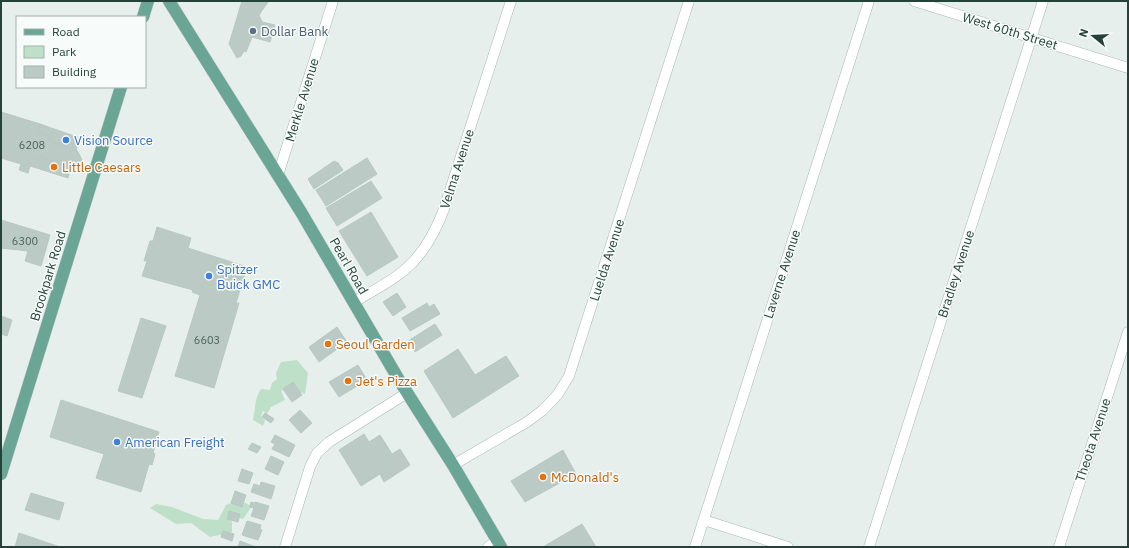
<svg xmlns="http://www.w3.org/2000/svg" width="1129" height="548" font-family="'IBM Plex Sans',sans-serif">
<rect width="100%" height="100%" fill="#e6efeb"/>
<g fill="#bfe0c8">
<path d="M297,360L308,373L305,394L298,391L287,388L281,391L285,400L271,407L267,414L263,411L261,416L265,421L263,426L253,420C255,410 255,397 261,389L270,390L272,383L277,379L276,373L281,362Z"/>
<polygon points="237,501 243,502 252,506 243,519 234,516 233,512 227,516 232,522 232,532 210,537 191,523 176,524 150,508 156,504 172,507 203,519 218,520 226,505"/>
</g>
<g fill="#bbcac4" stroke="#b8c9c2">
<polygon points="242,1 268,1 268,2 259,15 262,22 275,25 270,42 252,37 246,52 244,51 241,56 237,58 229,44"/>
<polygon points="1,112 40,124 38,131 51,136 49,141 77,150 82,160 81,162 72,165 72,167 40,157 39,160 30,157 27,165 30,166 28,173 19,170 21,164 1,158"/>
<polygon points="40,124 80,138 76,150 49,141 51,136 38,131"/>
<polygon points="30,157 39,160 40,157 71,167 68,178 27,165"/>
<polygon points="367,158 377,174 326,206 316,190"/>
<polygon points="334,161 338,163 343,170 314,189 308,179"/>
<polygon points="371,181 382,198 337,226 326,208"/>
<polygon points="371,212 398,257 367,276 339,231"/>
<polygon points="1,220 50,235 41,266 25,261 28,251 1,248"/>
<polygon points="157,227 191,238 188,248 247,267 236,303 239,303 214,388 175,376 200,295 192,292 193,290 142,276 147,261 144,261 150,241 153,241"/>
<polygon points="397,293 406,307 393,316 383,302"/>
<polygon points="427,303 429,307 434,304 440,314 410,331 402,318"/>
<polygon points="1,316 12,320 7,336 1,334"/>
<polygon points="141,318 166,326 142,398 118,391"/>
<polygon points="435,324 442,335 415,352 408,341"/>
<polygon points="337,327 347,342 319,362 309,347"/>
<polygon points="458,349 475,375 506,356 519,376 453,418 424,371"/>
<polygon points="358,365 367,380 339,397 329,382"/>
<polygon points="293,382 302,395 292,402 283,389"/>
<polygon points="61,400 159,432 153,453 155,454 152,465 149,464 141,492 96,478 104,454 50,437"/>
<polygon points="300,410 312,423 301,433 289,420"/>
<polygon points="265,413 274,419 271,423 262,417"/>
<polygon points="364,434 369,442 380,435 392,454 400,449 410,465 384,482 380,474 361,486 339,450"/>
<polygon points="275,435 295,445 289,457 272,449 275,444 271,442"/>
<polygon points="252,443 261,447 257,453 248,449"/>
<polygon points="563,450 576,474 525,502 511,481"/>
<polygon points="271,456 284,462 278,475 265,469"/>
<polygon points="242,469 253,473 249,484 238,481"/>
<polygon points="261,482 275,486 271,499 251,492 254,484 260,486"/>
<polygon points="235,491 246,495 242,507 231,503"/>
<polygon points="31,493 64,503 59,520 25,510"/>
<polygon points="251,502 255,503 255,502 269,506 264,520 251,516 254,508 250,507"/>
<polygon points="229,511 240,514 238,522 227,519"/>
<polygon points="247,521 261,525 260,529 262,530 258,540 242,535"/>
<polygon points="582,524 596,547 543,547"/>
<polygon points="223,531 234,534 232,541 221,537"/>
<polygon points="19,533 60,547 15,547"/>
<polygon points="240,541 256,547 238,547"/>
</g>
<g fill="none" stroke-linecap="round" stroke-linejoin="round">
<defs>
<g id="street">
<polyline points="914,1 1128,68"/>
<polyline points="278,175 333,1"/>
<path d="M354,302C374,290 397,279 413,262C427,247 437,228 444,209L511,1"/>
<polyline points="453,465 527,422 543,410 558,394 569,376 689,1"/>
<polyline points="704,520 788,547"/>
<polyline points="285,547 310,467 317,453 329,442 407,393"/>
<polyline points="488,547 497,541"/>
<polyline points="695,547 869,1"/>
<polyline points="869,547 1043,1"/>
<polyline points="1059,547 1128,332"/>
</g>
<g id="primary">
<polyline points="169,1 301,212 399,380 453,465 501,547"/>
<polyline points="143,17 148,1"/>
<polyline points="1,474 121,87"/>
</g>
</defs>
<use href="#street" stroke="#a8b8b2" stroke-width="11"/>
<use href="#primary" stroke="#c2cac8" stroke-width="13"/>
<use href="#street" stroke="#fff" stroke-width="10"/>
<use href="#primary" stroke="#6aa596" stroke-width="12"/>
</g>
<circle fill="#5c6f8a" stroke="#f7fbf9" stroke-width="1.5" cx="253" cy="31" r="4"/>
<g fill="#3f7fe0" stroke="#f7fbf9" stroke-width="1.5">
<circle cx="66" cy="140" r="4"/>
<circle cx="209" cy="276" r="4"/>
<circle cx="117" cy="442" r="4"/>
</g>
<g fill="#e8710a" stroke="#f7fbf9" stroke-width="1.5">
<circle cx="54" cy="167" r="4"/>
<circle cx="328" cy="344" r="4"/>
<circle cx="348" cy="381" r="4"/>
<circle cx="543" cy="477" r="4"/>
</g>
<g text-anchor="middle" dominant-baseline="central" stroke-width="3" stroke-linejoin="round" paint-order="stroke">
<g font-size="11" fill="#4a645c">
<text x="32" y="145">6208</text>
<text x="25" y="241">6300</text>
<text x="207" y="340">6603</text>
</g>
<g font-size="13" fill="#4e5e75" stroke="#f7fbf9" text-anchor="start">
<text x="261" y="31">Dollar Bank</text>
</g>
<g font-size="13" fill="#24423a" stroke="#f7fbf9">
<text transform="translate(1010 31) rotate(17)">West 60th Street</text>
<text transform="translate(302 100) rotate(-73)">Merkle Avenue</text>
<text transform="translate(457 169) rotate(-72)">Velma Avenue</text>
<text transform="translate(607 260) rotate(-72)">Luelda Avenue</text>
<text transform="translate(349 266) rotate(60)">Pearl Road</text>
<text transform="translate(782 274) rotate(-72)">Laverne Avenue</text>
<text transform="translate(956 274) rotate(-72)">Bradley Avenue</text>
<text transform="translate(48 276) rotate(-73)">Brookpark Road</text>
<text transform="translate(1093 440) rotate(-72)">Theota Avenue</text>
</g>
<g font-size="13" fill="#366cbe" stroke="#f7fbf9" text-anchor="start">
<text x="74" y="140">Vision Source</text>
<text x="217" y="269">Spitzer<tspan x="217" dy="15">Buick GMC</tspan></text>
<text x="125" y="442">American Freight</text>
</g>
<g font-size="13" fill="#c56008" stroke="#f7fbf9" text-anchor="start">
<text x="62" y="167">Little Caesars</text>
<text x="336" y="344">Seoul Garden</text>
<text x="356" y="381">Jet's Pizza</text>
<text x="551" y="477">McDonald's</text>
</g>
</g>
<rect width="1129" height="548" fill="none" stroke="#24423a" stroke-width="4"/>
<rect x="16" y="16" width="130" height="72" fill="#f7fbf9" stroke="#a3b1ad"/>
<rect x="24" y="29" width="20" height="6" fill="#6aa596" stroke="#a3b1ad"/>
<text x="52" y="36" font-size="12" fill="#24423a">Road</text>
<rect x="24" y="46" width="20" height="12" fill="#bfe0c8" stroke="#a3b1ad"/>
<text x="52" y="56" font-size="12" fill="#24423a">Park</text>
<rect x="24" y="66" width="20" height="12" fill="#bbcac4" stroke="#a3b1ad"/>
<text x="52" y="76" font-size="12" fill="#24423a">Building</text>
<g transform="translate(1093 36) rotate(288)" stroke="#f7fbf9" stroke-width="3" paint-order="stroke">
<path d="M0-3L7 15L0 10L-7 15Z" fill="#24423a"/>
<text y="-6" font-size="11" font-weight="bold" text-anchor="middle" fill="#24423a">N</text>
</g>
</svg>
